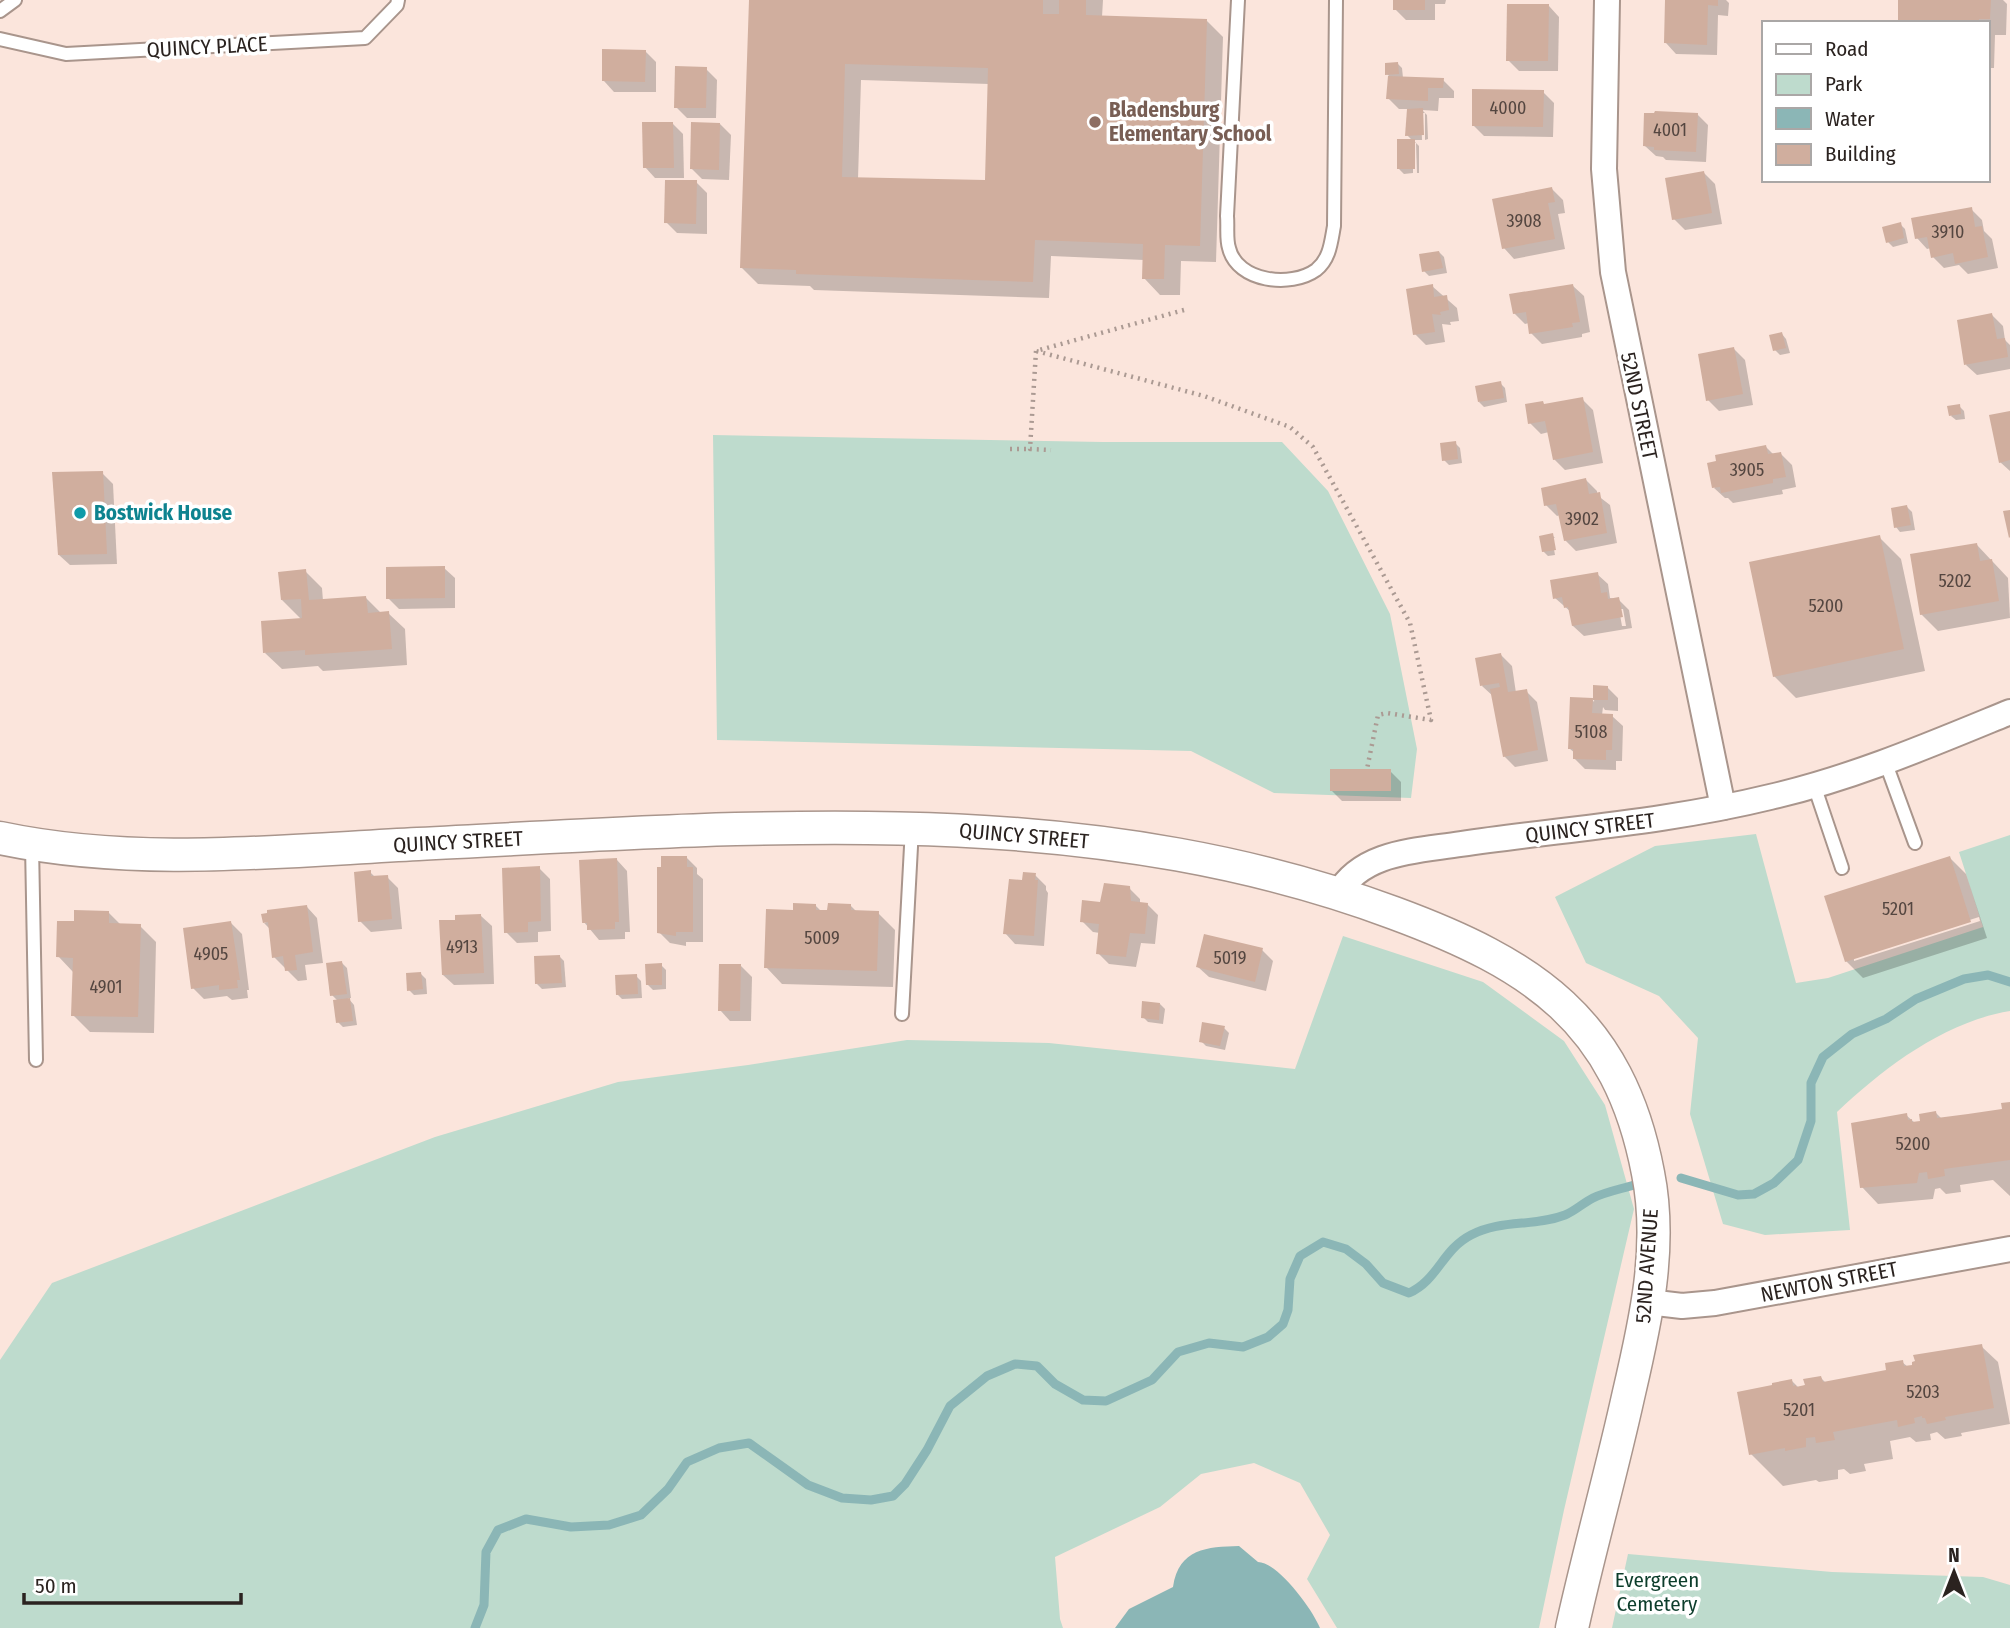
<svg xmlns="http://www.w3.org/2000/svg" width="2010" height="1628" font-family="'Fira Sans Condensed',sans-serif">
<rect width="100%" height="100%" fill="#fbe5dc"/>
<g fill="#bedbcd">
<polygon points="713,435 1103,442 1282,442 1328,491 1390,614 1417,749 1411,798 1274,793 1191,751 717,740"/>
<path d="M1756,834L1796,983L1828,978L1983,927L1959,852L2010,835V1011C1944,1022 1885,1067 1837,1112L1850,1230L1765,1235L1723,1224L1690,1114L1698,1038L1659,996L1586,963L1555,897L1655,846Z"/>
<polygon points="1343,936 1483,982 1564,1041 1605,1105 1634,1209 1564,1510 1539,1628 1337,1628 1307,1579 1330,1535 1300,1483 1254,1463 1201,1474 1160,1507 1055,1557 1060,1619 1063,1628 0,1628 0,1360 52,1283 435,1137 618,1082 748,1065 907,1040 1049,1043 1295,1069"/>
<polygon points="1628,1554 1832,1572 1983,1577 2010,1585 2010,1628 1612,1628"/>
</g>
<path fill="#8bb6b6" d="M1239,1546L1258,1562C1278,1562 1313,1610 1320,1628H1115L1129,1609L1173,1587C1179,1548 1207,1547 1239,1546Z"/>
<g fill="#0003" fill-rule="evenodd">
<path d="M751,0H1103L1102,17L1207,21L1223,37L1216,262L1181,261L1180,295H1160L1144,278V260L1051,256L1049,298L814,290L810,286L758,284L742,268ZM861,80L989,84L986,182L858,179Z"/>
<polygon points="1395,0 1446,0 1445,4 1435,4 1435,20 1406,20 1395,9"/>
<polygon points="1667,0 1726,0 1729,3 1728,16 1718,15 1717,55 1676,54 1666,43"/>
<polygon points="1900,0 2003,0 2007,4 2006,35 1995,35 1994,68 1987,68 1987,23 1903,23 1899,19"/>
<polygon points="1549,6 1559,17 1558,71 1519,71 1508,60"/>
<polygon points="645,51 656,62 656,92 614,92 604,81"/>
<polygon points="1397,63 1402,68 1403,78 1443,80 1454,91 1454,98 1439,98 1438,111 1422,110 1427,115 1428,139 1425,140 1425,113 1421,113 1422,140 1413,140 1416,143 1413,143 1413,173 1404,174 1399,169 1413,141 1407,135 1409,109 1399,109 1388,98 1389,76 1387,74"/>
<polygon points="706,69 717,80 716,118 687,118 676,107"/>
<polygon points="1543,92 1554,103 1553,137 1484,136 1473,125"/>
<polygon points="1697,114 1708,125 1706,162 1666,160 1663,157 1656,156 1645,146 1656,115"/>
<polygon points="672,123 683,134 684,178 655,178 645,167"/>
<polygon points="720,124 731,135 729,180 702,179 691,168"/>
<polygon points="1416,143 1419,146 1419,173 1417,173"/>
<polygon points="1704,173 1715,184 1722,224 1685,230 1674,219"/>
<polygon points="696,182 707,193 707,234 677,233 666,222"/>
<polygon points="1552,189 1563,200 1565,213 1558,214 1565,249 1514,259 1504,248"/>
<polygon points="1971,209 1982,220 1984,231 1992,239 1998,268 1968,274 1959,265 1944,268 1933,257 1931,248 1927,249 1917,238"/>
<polygon points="1900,224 1905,229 1908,243 1893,247 1888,242"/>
<polygon points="1439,252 1444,257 1447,273 1429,276 1424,271"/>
<polygon points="1432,286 1457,308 1459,321 1450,322 1451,325 1442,324 1445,342 1426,345 1415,334"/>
<polygon points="1573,286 1584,296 1590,332 1582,334 1582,337 1542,344 1531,333 1529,323 1525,324 1514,313"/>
<polygon points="1992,315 2003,326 2005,340 2010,345 2010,369 1977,375 1966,365"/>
<polygon points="1782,334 1786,339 1790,353 1780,355 1775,350"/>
<polygon points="1734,349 1745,360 1753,405 1719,411 1708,400"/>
<polygon points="1500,383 1505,388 1507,402 1484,407 1479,402"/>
<polygon points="1582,399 1593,410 1603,463 1565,470 1554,459 1549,432 1541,434 1530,423 1546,406"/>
<polygon points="1959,406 1964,411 1965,419 1956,420 1951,416"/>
<polygon points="2010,413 2010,471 2000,462"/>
<polygon points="1455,443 1460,448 1462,463 1449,465 1444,460"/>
<polygon points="1766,447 1774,455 1781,454 1792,465 1796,487 1782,490 1783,494 1733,503 1728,498 1725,498 1714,488"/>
<polygon points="102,473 113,484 117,564 70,565 59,555"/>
<polygon points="1586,480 1597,491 1597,495 1610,505 1617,543 1576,551 1565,540 1560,515 1557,516 1546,505"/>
<polygon points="1907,507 1912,512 1915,530 1900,532 1896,527"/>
<polygon points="1552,535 1555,538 1552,538 1555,555 1548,556 1543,551"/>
<polygon points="1879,537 1901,559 1925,671 1796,698 1774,676"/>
<polygon points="1977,545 2008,578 2010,618 1938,631 1921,614"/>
<polygon points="444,568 455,578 455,608 399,609 388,598"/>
<polygon points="305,571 322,588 323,601 366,598 381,613 388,613 405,629 407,665 323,671 318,666 282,669 265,653 302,620 282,600"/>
<path d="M1597,574L1608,584L1610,598L1618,599L1629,610L1632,628L1584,636L1573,626L1571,612L1555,598ZM1619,609H1623L1626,626H1622Z"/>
<polygon points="1501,655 1512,666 1516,693 1526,691 1537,702 1548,761 1515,767 1504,756 1494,697 1482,686"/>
<polygon points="1595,687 1607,687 1618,698 1618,711 1605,710 1603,707 1602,715 1612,716 1623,726 1622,761 1616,761 1616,770 1585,769 1574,758 1575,753 1570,749 1592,699 1594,702"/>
<polygon points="1390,771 1401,782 1401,801 1342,801 1331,790"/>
<polygon points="686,857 697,868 697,874 703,879 703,942 686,942 686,946 670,943 659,932"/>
<path d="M1950,858L1966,874L1987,938L1863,978L1846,961ZM1979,917L1980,921L1854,961V957Z"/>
<polygon points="617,860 627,871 630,932 625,932 625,939 599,940 584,922"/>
<polygon points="539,868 550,879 551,931 538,932 538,942 517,943 506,932"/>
<polygon points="370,872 376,878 387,877 398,888 402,929 371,932 360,921"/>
<polygon points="1035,875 1046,886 1046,890 1048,893 1044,946 1015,944 1005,933 1024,882"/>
<polygon points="1129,888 1140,899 1140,904 1147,904 1158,915 1155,944 1141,943 1136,967 1109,964 1098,953 1100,933 1093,932 1082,921 1102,904"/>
<polygon points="815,905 822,912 850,905 857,912 878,913 895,930 893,987 782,984 766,967 794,911"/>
<polygon points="307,907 317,918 323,963 305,965 307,980 298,981 274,957 270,929 264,923"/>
<polygon points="109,913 121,925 140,926 156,942 154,1033 90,1032 73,1015 74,973 58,956 76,923"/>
<polygon points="481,916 492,926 494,984 454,985 443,975 456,921"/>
<polygon points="231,923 242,934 249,990 247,990 248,998 232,1000 227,996 204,999 193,988"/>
<polygon points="1262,950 1273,961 1266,991 1209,977 1198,967"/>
<polygon points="559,956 564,961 566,987 542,989 537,984"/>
<polygon points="342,963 347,968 351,998 348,998 354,1005 357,1025 343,1027 338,1022 338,1001 332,995"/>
<polygon points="661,965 666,970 666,989 653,990 648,985"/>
<polygon points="741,966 752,977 751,1021 730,1021 720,1010"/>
<polygon points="421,974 426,979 427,994 414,995 409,990"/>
<polygon points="636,976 641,981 642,998 622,999 617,994"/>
<polygon points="1160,1004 1165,1009 1163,1024 1148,1022 1143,1017"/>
<polygon points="1224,1028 1229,1033 1225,1050 1206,1046 1201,1041"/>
<polygon points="2010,1103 2010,1196 1993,1180 1960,1185 1961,1192 1946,1194 1940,1188 1935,1189 1933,1199 1878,1204 1862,1187 1906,1115 1915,1123 1922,1123 1936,1113 1942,1119 2004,1111"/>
<polygon points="1981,1346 1998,1362 2010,1424 1961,1433 1962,1436 1945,1439 1937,1432 1930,1434 1931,1440 1916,1442 1910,1437 1890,1441 1893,1459 1864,1464 1866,1471 1850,1474 1844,1469 1838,1470 1838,1479 1819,1482 1816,1480 1783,1486 1751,1454 1792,1381 1799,1388 1821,1378 1826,1383 1888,1371 1902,1362 1908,1367"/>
</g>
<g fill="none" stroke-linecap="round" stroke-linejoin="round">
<g stroke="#8bb6b6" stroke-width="9">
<polyline points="1681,1178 1738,1195 1754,1194 1774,1183 1798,1160 1811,1121 1811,1083 1823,1057 1852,1034 1886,1019 1916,999 1964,979 1988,975 2010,982"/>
<path d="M475,1628L484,1605L486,1552L498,1530L526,1519L571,1527L609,1525L641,1515L668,1489L687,1462L719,1448L749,1443L808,1485L842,1498L871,1500L893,1496L905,1484L927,1450L950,1406L987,1376L1015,1364L1037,1366L1055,1384L1083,1400L1106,1401L1152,1380L1178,1352L1209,1343L1243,1347L1268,1337L1283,1324L1288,1310L1290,1279L1300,1256L1323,1242L1346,1249L1366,1264L1383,1283L1409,1293C1438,1280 1442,1250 1471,1235C1501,1219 1534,1227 1565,1215C1575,1211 1583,1203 1593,1198C1605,1192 1621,1189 1634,1185"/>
</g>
</g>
<g fill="#d0ae9e" fill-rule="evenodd">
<path d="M749,0H1043V14H1059V0H1086V15L1207,19L1200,246L1165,245L1164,279H1142L1143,244L1035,240L1033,282L796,274V270L740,268ZM845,64L988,68L985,180L842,177Z"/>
<rect x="1393" y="0" width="32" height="10"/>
<polygon points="1665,0 1718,0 1718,6 1708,5 1707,45 1664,43"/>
<polygon points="1898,0 1991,0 1990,19 1979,19 1979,23 1898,20"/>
<polygon points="1507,4 1549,4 1548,61 1506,61"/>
<polygon points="602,49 646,50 645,82 602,81"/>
<polygon points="1398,62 1399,74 1385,75 1385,63"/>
<polygon points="675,66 707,67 706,108 674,108"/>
<polygon points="1388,76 1444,78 1443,88 1428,88 1428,101 1386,99"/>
<polygon points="1472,89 1544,90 1543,127 1472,126"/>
<polygon points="1423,108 1424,135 1405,136 1407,109"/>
<polygon points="1655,111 1698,113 1696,152 1654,150 1654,147 1643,146 1644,113 1654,113"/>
<polygon points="642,122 673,122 674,168 643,168"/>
<polygon points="691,122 720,123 719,170 690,169"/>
<rect x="1397" y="139" width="18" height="30"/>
<polygon points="1704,171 1712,213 1672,220 1665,178"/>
<polygon points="665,180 697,180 696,224 664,223"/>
<polygon points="1552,187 1555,202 1548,203 1555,239 1502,249 1492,199"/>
<polygon points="1972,207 1975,227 1982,226 1988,257 1955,264 1953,253 1931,258 1927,237 1915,239 1911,218"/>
<polygon points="1901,222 1904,238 1886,243 1882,227"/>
<polygon points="1439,251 1443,268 1422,272 1419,254"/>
<polygon points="1433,284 1434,297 1447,295 1449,310 1440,312 1441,315 1432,314 1435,332 1413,335 1406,289"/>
<polygon points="1573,284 1580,322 1572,323 1573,327 1529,334 1526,312 1513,314 1509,294"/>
<polygon points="1992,313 1997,339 2005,338 2008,357 1964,365 1957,320"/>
<polygon points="1782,332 1786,348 1773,351 1769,335"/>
<polygon points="1734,347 1743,394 1706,401 1698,354"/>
<polygon points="1501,381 1504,398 1478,402 1475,386"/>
<polygon points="1583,397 1593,452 1553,460 1545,421 1528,424 1525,404 1543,401 1544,404"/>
<polygon points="1960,404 1961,414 1949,416 1947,406"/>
<polygon points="2010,411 2010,460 1999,463 1989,415"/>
<polygon points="1456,441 1458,459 1442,461 1440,443"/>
<polygon points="1766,445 1768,454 1781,452 1786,477 1773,479 1773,483 1721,493 1720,487 1712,488 1707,463 1716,461 1715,455"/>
<polygon points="103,471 107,554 58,555 52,472"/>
<polygon points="1586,478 1589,494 1600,492 1607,533 1564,541 1556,504 1544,506 1541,488"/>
<polygon points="1907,505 1911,525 1894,528 1891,508"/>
<polygon points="2010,510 2010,537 2009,538 2003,511"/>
<polygon points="1553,533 1556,550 1542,552 1539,536"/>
<polygon points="1880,535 1904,649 1773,677 1749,562"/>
<polygon points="1977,543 1980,561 1992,559 1999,601 1920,615 1910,554"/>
<polygon points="445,566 445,598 386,599 386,567"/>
<polygon points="306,569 309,600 366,596 368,613 389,611 392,649 305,655 305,650 263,653 261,621 302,618 301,599 281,600 278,572"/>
<polygon points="1598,572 1601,593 1607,592 1608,599 1619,597 1623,617 1572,626 1568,607 1564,608 1562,597 1553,599 1550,580"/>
<polygon points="1501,653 1508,692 1527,689 1538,750 1503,757 1490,689 1500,687 1499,683 1480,686 1475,658"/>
<polygon points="1593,685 1608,686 1608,700 1593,700"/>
<polygon points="1570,697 1593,698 1592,713 1613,714 1612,750 1606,750 1606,760 1573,759 1573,749 1568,749"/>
<rect x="1330" y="769" width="61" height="22"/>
<polygon points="661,856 687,856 687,867 693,867 693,932 676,932 676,936 657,933 657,867 661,867"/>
<polygon points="1950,856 1971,922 1845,962 1824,896"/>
<polygon points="617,858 619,922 615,922 615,929 587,930 587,923 582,923 579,860"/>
<polygon points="540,866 541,921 528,922 528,932 504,933 502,868"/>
<polygon points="371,870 371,876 388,875 392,919 358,922 354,872"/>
<polygon points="1023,872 1036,873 1035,880 1038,880 1034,936 1003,934 1009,879 1022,880"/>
<polygon points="1104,883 1130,886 1131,901 1148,903 1145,934 1130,933 1126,957 1096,954 1099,924 1080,922 1082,900 1100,902"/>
<polygon points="793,903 816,904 816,910 827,910 828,903 851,904 851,910 879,911 877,971 764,968 766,909 793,910"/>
<polygon points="307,905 313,952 295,955 297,970 285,971 283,956 272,958 268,922 263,923 261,914 267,913 267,910"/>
<polygon points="74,910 109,911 109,923 141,924 138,1017 71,1016 73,958 56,957 57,921 74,921"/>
<polygon points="481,914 484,973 442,975 439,920 455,920 455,915"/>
<polygon points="231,921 240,980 237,980 238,988 219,990 219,985 191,989 183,928"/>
<polygon points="1204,934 1263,948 1255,982 1196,967"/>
<polygon points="560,955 562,983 535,984 534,956"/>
<polygon points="342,961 347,994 330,996 326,963"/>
<polygon points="662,963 662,985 646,985 645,964"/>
<polygon points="719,964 741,964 740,1011 718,1011"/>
<polygon points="421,972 423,989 407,991 406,973"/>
<polygon points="637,974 638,994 616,995 615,975"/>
<polygon points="350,998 353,1021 336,1023 333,1000"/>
<polygon points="1142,1001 1160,1003 1159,1020 1141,1018"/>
<polygon points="1202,1022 1225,1026 1220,1046 1199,1042"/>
<polygon points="2010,1102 2010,1160 1944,1169 1945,1176 1928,1179 1927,1172 1919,1173 1917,1183 1860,1188 1851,1123 1907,1113 1908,1120 1912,1119 1912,1122 1920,1121 1919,1114 1936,1111 1937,1118 1968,1114 2002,1109 2001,1103"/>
<polygon points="1982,1344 1994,1408 1945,1417 1946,1420 1927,1424 1925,1418 1922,1418 1922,1416 1914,1418 1915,1423 1898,1427 1897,1420 1833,1432 1835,1440 1816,1443 1815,1437 1806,1438 1806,1447 1785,1451 1785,1448 1749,1455 1737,1392 1772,1385 1772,1383 1792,1379 1793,1386 1796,1385 1796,1387 1805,1385 1803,1379 1821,1376 1823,1382 1886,1370 1885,1363 1903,1360 1904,1366 1912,1365 1912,1362 1915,1361 1913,1355"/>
</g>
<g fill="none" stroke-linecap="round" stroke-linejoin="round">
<defs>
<g id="service">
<path d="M1238,0L1227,216C1228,226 1226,239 1229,248C1237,282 1291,288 1316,270C1330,259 1331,242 1334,226L1336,0"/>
<polyline points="0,11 15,0"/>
<polyline points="0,39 66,54 365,38 397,5 398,0"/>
<polyline points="1885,761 1915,843"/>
<polyline points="1814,785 1842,868"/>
<polyline points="32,845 36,1060"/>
<polyline points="902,1014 912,828"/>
</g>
<g id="minor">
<polyline points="1607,0 1604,169 1613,272 1723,807"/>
<path d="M1338,894C1362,851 1418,851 1461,844C1564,829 1668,822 1770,797C1853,778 1932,744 2010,712"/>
<polyline points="1648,1302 1682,1306 1715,1303 2010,1249"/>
</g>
<path id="tertiary" d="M0,838C137,867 279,851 418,844C746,828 1079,796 1394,913C1532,964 1619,1020 1648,1173C1663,1248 1645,1324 1628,1397C1611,1474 1589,1551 1572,1628"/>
</defs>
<use href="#service" stroke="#a9958c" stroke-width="16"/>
<use href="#minor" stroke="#a9958c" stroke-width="28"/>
<use href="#tertiary" stroke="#a9958c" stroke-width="35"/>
<g stroke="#ab9a93" stroke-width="4.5" stroke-dasharray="2 5" stroke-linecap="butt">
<polyline points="1184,310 1036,351 1204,396 1290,427 1313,447 1410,623 1431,720 1387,713 1378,715 1367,769"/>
<polyline points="1036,351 1030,449 1051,450"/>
<polyline points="1010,449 1030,449"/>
</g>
<use href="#service" stroke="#fff" stroke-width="12"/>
<use href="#minor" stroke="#fff" stroke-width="24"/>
<use href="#tertiary" stroke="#fff" stroke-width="32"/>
</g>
<circle fill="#8d6e63" stroke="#fff" stroke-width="2.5" cx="1095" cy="122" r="7"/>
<circle fill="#0f9aa8" stroke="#fff" stroke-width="2.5" cx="80" cy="513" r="7"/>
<g text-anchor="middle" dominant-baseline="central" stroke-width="7" stroke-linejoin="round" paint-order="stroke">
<g font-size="18" fill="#544640">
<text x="1508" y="108">4000</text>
<text x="1670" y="130">4001</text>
<text x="1524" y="221">3908</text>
<text x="1948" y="232">3910</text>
<text x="1747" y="470">3905</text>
<text x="1582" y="519">3902</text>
<text x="1955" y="581">5202</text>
<text x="1826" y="606">5200</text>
<text x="1591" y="732">5108</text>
<text x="1898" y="909">5201</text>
<text x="822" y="938">5009</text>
<text x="462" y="947">4913</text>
<text x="211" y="954">4905</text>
<text x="1230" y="958">5019</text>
<text x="106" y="987">4901</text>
<text x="1913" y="1144">5200</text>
<text x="1923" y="1392">5203</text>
<text x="1799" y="1410">5201</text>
</g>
<g font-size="21" fill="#2b2320" stroke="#fff">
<text transform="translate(207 47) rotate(-3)">QUINCY PLACE</text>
<text transform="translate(1639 406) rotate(78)">52ND STREET</text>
<text transform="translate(1590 828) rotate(-7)">QUINCY STREET</text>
<text transform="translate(1024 836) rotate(5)">QUINCY STREET</text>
<text transform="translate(458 842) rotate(-3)">QUINCY STREET</text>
<text transform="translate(1647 1266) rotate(-86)">52ND AVENUE</text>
<text transform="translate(1829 1282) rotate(-11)">NEWTON STREET</text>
</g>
<g font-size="21" font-weight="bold" fill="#785e54" stroke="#fff" text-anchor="start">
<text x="1109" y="110">Bladensburg<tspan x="1109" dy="24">Elementary School</tspan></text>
</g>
<g font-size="21" font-weight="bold" fill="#0d838f" stroke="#fff" text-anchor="start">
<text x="94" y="513">Bostwick House</text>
</g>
<g font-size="21" fill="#0c3d2b" stroke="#fff">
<text x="1657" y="1580">Evergreen<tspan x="1657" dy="24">Cemetery</tspan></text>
</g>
</g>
<rect x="1762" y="21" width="228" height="161" fill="#ffffff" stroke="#aaa7a6" stroke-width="2"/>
<rect x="1776" y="44" width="35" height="10" fill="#ffffff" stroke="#aaa7a6" stroke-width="2"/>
<text x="1825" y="56" font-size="21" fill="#2b2320">Road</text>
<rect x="1776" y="74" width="35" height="21" fill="#bedbcd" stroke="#aaa7a6" stroke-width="2"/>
<text x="1825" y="91" font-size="21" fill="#2b2320">Park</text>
<rect x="1776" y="108" width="35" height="21" fill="#8bb6b6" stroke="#aaa7a6" stroke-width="2"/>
<text x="1825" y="126" font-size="21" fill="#2b2320">Water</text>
<rect x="1776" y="144" width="35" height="21" fill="#d0ae9e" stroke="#aaa7a6" stroke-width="2"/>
<text x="1825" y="161" font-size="21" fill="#2b2320">Building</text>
<g transform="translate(1954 1572)" stroke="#ffffff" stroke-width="5" paint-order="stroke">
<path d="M0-5L12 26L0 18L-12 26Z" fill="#2b2320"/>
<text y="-10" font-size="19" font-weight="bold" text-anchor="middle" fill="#2b2320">N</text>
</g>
<path d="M24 1593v10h217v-10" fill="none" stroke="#2b2320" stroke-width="3.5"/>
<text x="35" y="1593" font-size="21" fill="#2b2320" stroke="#ffffff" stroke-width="5" paint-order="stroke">50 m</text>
</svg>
